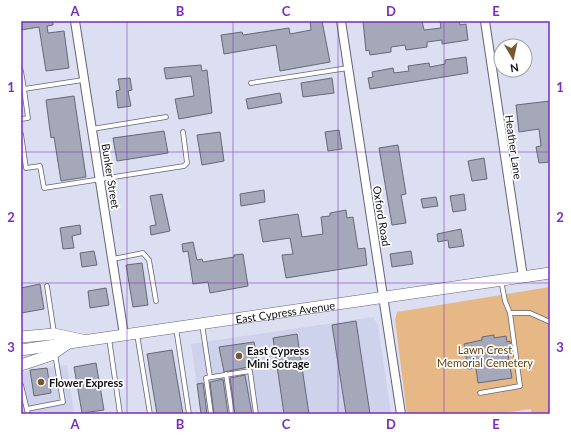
<svg xmlns="http://www.w3.org/2000/svg" width="571" height="435" font-family="Lato,sans-serif">
<rect width="100%" height="100%" fill="#dcdff1"/>
<g fill="#ced2eb">
<polygon points="373,317 378,325 391,414 201,414 191,344"/>
<polygon points="67,365 74,414 21,414 21,374 30,370"/>
</g>
<polygon fill="#e5b886" points="550,287 550,414 532,414 531,409 496,414 407,414 395,320 397,312"/>
<g fill="#a5a8b9" stroke="#666878">
<polygon points="21,21 53,21 53,25 47,26 48,33 64,31 69,68 46,71 39,27 21,30"/>
<polygon points="310,21 322,21 330,62 280,71 276,45 224,54 221,35 242,32 243,35 289,28 290,34 311,30"/>
<polygon points="363,21 422,21 424,30 441,28 440,21 459,21 460,25 466,24 468,40 442,44 442,40 427,42 427,47 406,50 405,45 391,47 391,52 370,55 369,50 366,51"/>
<polygon points="466,57 468,73 370,89 368,78 373,77 372,72 393,68 394,73 409,71 408,66 429,63 430,67 445,64 445,60"/>
<polygon points="201,65 202,71 207,70 212,113 179,119 175,99 194,96 191,76 166,79 164,68"/>
<polygon points="130,78 132,90 128,91 131,106 118,108 116,91 120,90 118,79"/>
<polygon points="332,78 334,93 303,97 301,83"/>
<polygon points="280,93 282,103 248,109 246,99"/>
<polygon points="74,96 86,177 61,181 54,137 51,138 46,100"/>
<polygon points="550,101 550,162 539,163 536,147 541,146 539,129 519,132 516,105"/>
<polygon points="339,130 342,149 328,151 325,132"/>
<polygon points="164,131 168,153 117,161 113,138"/>
<polygon points="220,132 224,161 202,165 197,135"/>
<polygon points="398,145 406,194 401,195 406,223 392,225 379,148"/>
<polygon points="484,158 487,179 472,181 468,161"/>
<polygon points="264,190 265,202 241,206 240,194"/>
<polygon points="162,194 170,231 151,235 150,226 156,225 150,196"/>
<polygon points="464,194 466,210 453,212 450,196"/>
<polygon points="436,197 438,206 423,208 421,199"/>
<polygon points="346,210 347,218 353,217 358,249 365,248 367,265 286,278 282,255 293,254 290,238 263,242 259,220 298,214 302,237 323,234 321,217 330,216 330,213"/>
<polygon points="80,225 81,234 72,236 74,248 63,249 60,228"/>
<polygon points="461,229 464,246 449,248 448,240 438,242 437,234"/>
<polygon points="193,242 197,260 202,259 203,262 234,257 234,255 243,254 248,286 210,293 208,282 193,284 188,251 183,252 182,244"/>
<polygon points="94,251 97,265 82,267 80,253"/>
<polygon points="411,251 413,264 392,267 390,254"/>
<polygon points="142,263 148,305 133,307 126,265"/>
<polygon points="40,284 44,309 21,313 21,288"/>
<polygon points="106,288 109,305 90,308 88,291"/>
<polygon points="356,321 370,414 346,414 332,325"/>
<polygon points="297,334 309,414 284,414 273,338"/>
<polygon points="494,335 494,338 506,336 507,342 510,341 511,349 507,349 512,378 478,383 476,368 468,369 464,344 482,340 482,337"/>
<polygon points="254,342 258,365 224,372 219,347"/>
<polygon points="172,350 183,414 157,414 147,354"/>
<polygon points="96,363 104,410 82,413 74,367"/>
<polygon points="47,368 51,393 34,396 30,370"/>
<polygon points="245,375 252,414 235,414 230,378"/>
<polygon points="223,379 228,414 214,414 210,382"/>
<polygon points="203,383 207,414 201,414 197,384"/>
</g>
<g fill="none" stroke-linecap="round" stroke-linejoin="round">
<defs>
<g id="lane">
<polyline points="21,71 24,89 83,80"/>
<polyline points="251,83 348,68"/>
<polyline points="21,119 28,118 24,89"/>
<polyline points="92,129 166,117"/>
<polyline points="21,134 26,168 40,166 44,188 184,166 187,163 183,132"/>
<polyline points="113,259 143,253 149,260 156,301"/>
<polyline points="47,286 54,333"/>
<polyline points="510,313 530,313 550,322"/>
<polyline points="202,324 210,377"/>
<polyline points="176,328 189,414"/>
<polyline points="137,334 150,414"/>
<polyline points="109,338 120,414"/>
<polyline points="226,374 232,414"/>
<polyline points="21,385 28,414"/>
<polyline points="480,393 520,386 510,313 505,301 501,280"/>
<polyline points="27,409 63,402 55,354"/>
<polyline points="211,414 206,378 250,371 256,414"/>
</g>
<g id="street">
<polyline points="75,21 124,335"/>
<polyline points="341,21 401,414"/>
<polyline points="485,21 523,277"/>
</g>
<g id="secondary">
<polyline points="21,337 54,334 82,340"/>
<path id="s1" d="M21,350L550,273"/>
<polyline points="21,365 51,355 67,344"/>
</g>
</defs>
<use href="#lane" stroke="#636575" stroke-width="5.5"/>
<use href="#street" stroke="#636575" stroke-width="10"/>
<use href="#secondary" stroke="#636575" stroke-width="12"/>
<use href="#lane" stroke="#fff" stroke-width="4"/>
<use href="#street" stroke="#fff" stroke-width="8"/>
<use href="#secondary" stroke="#fff" stroke-width="11"/>
</g>
<path fill="none" stroke="#7b2cbf" stroke-width="1" stroke-opacity="0.55" d="M127,21V414M233,21V414M338,21V414M444,21V414M21,152H550M21,283H550"/>
<g fill="#78562e" stroke="#fff" stroke-width="1.5">
<circle cx="239" cy="356" r="4"/>
<circle cx="41" cy="382" r="4"/>
</g>
<g text-anchor="middle" dominant-baseline="central" stroke-width="3.5" stroke-linejoin="round" paint-order="stroke">
<g font-size="11" fill="#101117" stroke="#fff">
<text transform="translate(514 147) rotate(82)">Heather Lane</text>
<text transform="translate(111 176) rotate(81)">Bunker Street</text>
<text transform="translate(382 216) rotate(81)">Oxford Road</text>
<text stroke="none"><textPath href="#s1" startOffset="267">East Cypress Avenue</textPath></text>
</g>
<g font-size="11" fill="#664008" stroke="#fff">
<text x="485" y="349">Lawn Crest<tspan x="485" dy="13">Memorial Cemetery</tspan></text>
</g>
<g font-size="11" font-weight="bold" fill="#101117" stroke="#fff" text-anchor="start">
<text x="247" y="350">East Cypress<tspan x="247" dy="13">Mini Sotrage</tspan></text>
<text x="49" y="382">Flower Express</text>
</g>
</g>
<rect width="571" height="435" fill="none" stroke="#ffffff" stroke-width="44"/>
<g transform="translate(513 58) rotate(171)"><circle r="19" fill="#ffffff" stroke="#9fa0a2"/>
<path d="M0-3L7 15L0 10L-7 15Z" fill="#78562e"/>
<text y="-6" font-size="11" font-weight="bold" text-anchor="middle" fill="#101117">N</text>
</g>
<rect x="22" y="22" width="527" height="391" fill="none" stroke="#7b2cbf" stroke-width="1.5"/>
<g font-size="13" text-anchor="middle" font-weight="bold" fill="#7b2cbf">
<text x="75" y="16">A</text>
<text x="180" y="16">B</text>
<text x="286" y="16">C</text>
<text x="391" y="16">D</text>
<text x="496" y="16">E</text>
<text x="11" y="92">1</text>
<text x="560" y="92">1</text>
<text x="11" y="222">2</text>
<text x="560" y="222">2</text>
<text x="11" y="352">3</text>
<text x="560" y="352">3</text>
<text x="75" y="429">A</text>
<text x="180" y="429">B</text>
<text x="286" y="429">C</text>
<text x="391" y="429">D</text>
<text x="496" y="429">E</text>
</g>
</svg>
